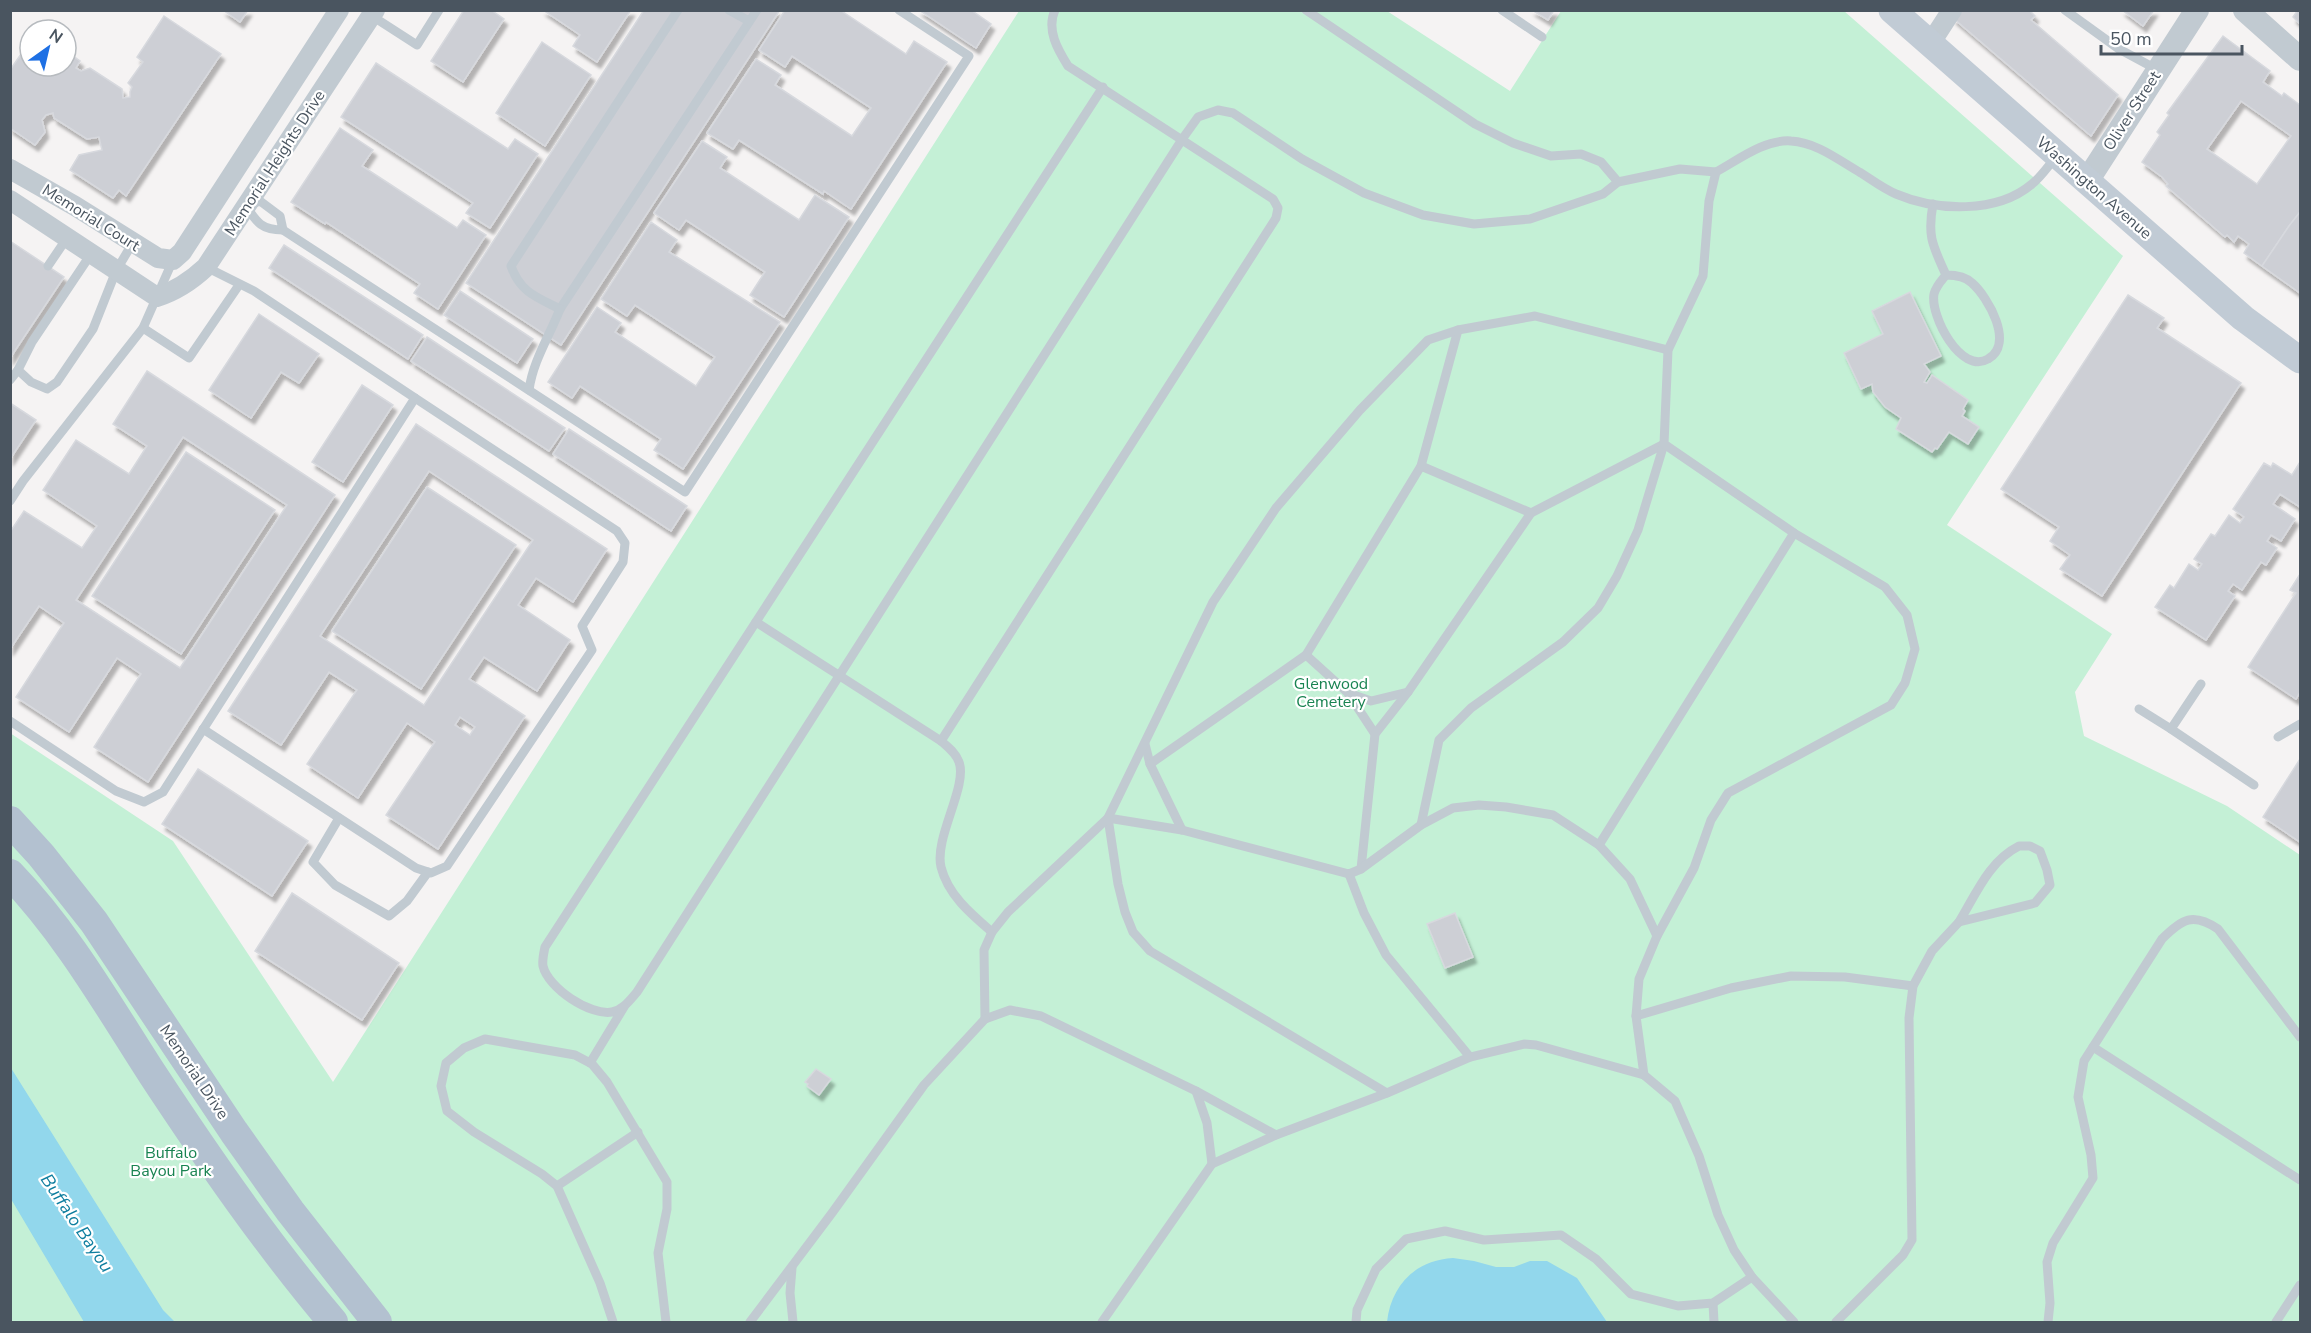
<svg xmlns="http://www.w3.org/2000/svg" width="2311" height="1333" font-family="'Nunito Sans',sans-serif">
<defs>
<filter id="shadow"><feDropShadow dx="3.5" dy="6" stdDeviation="1.5" flood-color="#0004"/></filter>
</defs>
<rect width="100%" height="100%" fill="#f5f3f3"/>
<polygon fill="#c4f0d6" points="1019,11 1387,11 1510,91 1561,11 1844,11 2123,256 1947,525 2112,634 2075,692 2084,736 2227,806 2300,855 2300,1322 11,1322 10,733 173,841 333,1082"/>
<g fill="#92d7ec">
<polygon points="11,1068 163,1310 175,1322 84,1322 11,1199"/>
<path d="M1453,1258L1474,1261L1496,1267H1514L1530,1261H1547L1577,1278L1607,1322H1387C1391,1286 1415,1260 1453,1258Z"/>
</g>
<g fill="#cdcfd5" stroke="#d7d9de" stroke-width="1.5" fill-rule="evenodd" filter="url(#shadow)">
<polygon points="223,10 248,10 240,22"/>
<polygon points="464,10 491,10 504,19 463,82 431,61"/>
<polygon points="543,10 631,10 597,62 573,46 580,35"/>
<polygon points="644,10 780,10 561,345 466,283"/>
<polygon points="785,10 840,10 906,54 914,41 947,62 851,209 824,191 823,194 739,140 733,149 707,133 756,59 781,75 775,85 852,136 871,108 792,56 785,67 759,50"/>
<polygon points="919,10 971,10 991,24 976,48"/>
<polygon points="1532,10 1554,10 1548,20"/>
<polygon points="1961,10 2029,10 2035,16 2031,20 2118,95 2091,136 1953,18"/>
<polygon points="2122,10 2154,10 2143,26"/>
<polygon points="2298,10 2300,10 2300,24 2293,17"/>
<polygon points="164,16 221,54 126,196 119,190 113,198 70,170 79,155 102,150 99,137 87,139 54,118 53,113 46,115 42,120 45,132 35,145 10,128 10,70 30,41 30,66 66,66 66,51 80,61 76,68 81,71 90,68 122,89 123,98 130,97 130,92 132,87 128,83 143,62 137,57"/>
<path d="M2223,36L2270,71L2263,82L2282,96L2284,93L2300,105V212L2289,226L2262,266L2244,253L2249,244L2238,236L2234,242L2227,235L2225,237L2166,186L2168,184L2162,177L2142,162L2160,135L2157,132L2169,115L2167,113ZM2241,101L2291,136L2257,184L2207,149Z"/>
<polygon points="542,42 591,75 545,146 496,113"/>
<polygon points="376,63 508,149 515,139 538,154 490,228 466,213 473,203 341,117"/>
<polygon points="340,128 373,150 362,166 457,228 463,220 486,235 438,309 414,293 420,284 326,222 325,224 291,202"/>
<polygon points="702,141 727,157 720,168 799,220 815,195 849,217 784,317 750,295 765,272 686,220 679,230 654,213"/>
<polygon points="2300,212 2300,293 2262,266 2289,226"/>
<polygon points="651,222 677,240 669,252 780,322 683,469 654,450 661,439 580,386 572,398 548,382 597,307 621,323 615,332 696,386 715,357 635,305 627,316 601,299"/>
<polygon points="10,241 64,277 10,358"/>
<polygon points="284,245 423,335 408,359 269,268"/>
<polygon points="460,291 533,339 517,363 444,315"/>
<polygon points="1910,292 1941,356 1924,364 1930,372 1924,382 1927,383 1932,375 1968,400 1963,409 1965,411 1962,416 1979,427 1968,444 1949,432 1937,449 1935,448 1932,452 1896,429 1901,418 1885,407 1873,392 1872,384 1861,389 1844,353 1883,334 1872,311"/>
<polygon points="2128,295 2164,318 2157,328 2241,383 2102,596 2060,569 2070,555 2050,541 2059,527 2001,489"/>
<polygon points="259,314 319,354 299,383 281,372 251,418 209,390"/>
<polygon points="427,337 565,428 549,451 411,361"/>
<path d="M147,371L335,495L148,782L94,747L141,674L117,658L69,732L16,697L64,623L39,606L10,649V532L24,511L82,548L97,526L43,490L76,440L129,474L147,446L113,424ZM183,437L287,505L180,668L76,600Z"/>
<polygon points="362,385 393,405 343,482 312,462"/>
<polygon points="10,403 36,420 10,459"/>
<path d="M416,424L607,549L573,602L536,578L518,605L570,640L537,691L484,657L469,679L525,716L438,849L386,815L435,742L407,723L358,798L307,764L357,690L329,672L281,745L228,711ZM429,471L533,540L424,705L320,636ZM460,717L475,727L470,735L455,725Z"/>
<polygon points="569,429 687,506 671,531 553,454"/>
<polygon points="186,452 275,510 181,654 92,596"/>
<polygon points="2300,462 2300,507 2280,494 2273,504 2295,519 2281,541 2271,535 2267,541 2277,548 2266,565 2261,562 2242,590 2233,584 2228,591 2235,596 2206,640 2155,607 2170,585 2174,588 2189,564 2198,570 2202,564 2194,559 2211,534 2215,536 2229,515 2240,523 2244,517 2233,509 2264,463 2271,467 2273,463 2292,475"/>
<polygon points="427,487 516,545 421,689 332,631"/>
<polygon points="2300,574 2300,692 2296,699 2248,667 2296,593 2290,590"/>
<polygon points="2300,759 2300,842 2263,817"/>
<polygon points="198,769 308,841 272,896 162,824"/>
<polygon points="292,893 399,963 362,1020 255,951"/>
<polygon points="1455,913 1473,957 1445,968 1427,924"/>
<polygon points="816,1069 831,1079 819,1095 807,1086 808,1084 805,1082"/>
</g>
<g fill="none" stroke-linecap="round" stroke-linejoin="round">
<g stroke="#c1cad1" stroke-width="9">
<path d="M678,10L511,266C520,292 536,297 560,309L757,10"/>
<polyline points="729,10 749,21"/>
<polyline points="1306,10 1475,124 1513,143 1551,156 1581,154 1601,162 1618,182"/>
<polyline points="1502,10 1542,37"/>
<polyline points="2065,10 2119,49 2158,70"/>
<polyline points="372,16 417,45 439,10"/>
<path d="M1103,87L545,947C544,952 542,960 543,966C548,988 590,1016 612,1012C623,1010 630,1000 637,992L1183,138L1198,117L1218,110L1233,113L1302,159L1364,193L1423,215L1474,224L1530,219L1603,194L1618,182L1680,169L1716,172"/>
<path d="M260,201L280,216L283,230C262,230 257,223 246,206Z"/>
<path d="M1933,204C1927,237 1933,246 1946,275C1941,281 1936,286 1934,294C1930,316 1961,375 1988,359C2015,344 1988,297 1972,283C1965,276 1955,275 1946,275"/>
<polyline points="283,230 685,492 969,56 899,10"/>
<polyline points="91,254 32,342 18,370 31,382 47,389 57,382 93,329 116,271 132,244"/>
<polyline points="48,266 67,238"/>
<polyline points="143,328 189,358 239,285"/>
<polyline points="10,380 18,370"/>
<path d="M529,390C533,361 549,337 560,309"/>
<polyline points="1421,466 1531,513 1664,444"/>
<polyline points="10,501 23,481 143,328 173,260"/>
<path d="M756,622L941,741L1276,218L1278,208L1273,199L1068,66C1058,50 1046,30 1055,10"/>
<polyline points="1306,655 1348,693 1371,701 1408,692"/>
<polyline points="2201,684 2171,729 2254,785"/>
<polyline points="1348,693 1375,734"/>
<polyline points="2139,709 2171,729"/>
<polyline points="10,721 116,791 144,802 163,792 415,398 254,291 206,267"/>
<polyline points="203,729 416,868 431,873 447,866 592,650 582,626 623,562 625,543 617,531 415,398"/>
<polyline points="2278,737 2300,724"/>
<path d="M941,741C948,747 956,753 959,762C968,786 934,838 941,867C948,895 971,914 992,932"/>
<polyline points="1145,744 1150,764 1182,830"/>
<polyline points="1150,764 1306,655 1421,466 1458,330"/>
<polyline points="339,818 313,862 335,885 389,916 407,901 428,872"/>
<polyline points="1421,825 1439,740 1471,708 1563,642 1598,608 1617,576 1638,530 1664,444"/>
<polyline points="1599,845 1794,533"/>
<path d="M2019,846H2030L2040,851L2047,870L2050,885L2035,903L1959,922C1976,894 1989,861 2019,846Z"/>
<polyline points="1361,869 1375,734 1408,692 1531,513"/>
<polyline points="1349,874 1364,913 1386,955 1470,1057"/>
<polyline points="1636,1016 1731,988 1791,976 1845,977 1913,986"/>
<polyline points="2093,1047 2300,1180"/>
<polyline points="590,1063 624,1007"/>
<polyline points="1196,1091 1207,1123 1212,1164"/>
<polyline points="1387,1093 1150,951 1133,932 1125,912 1118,884 1108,818 1213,602 1276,508 1360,410 1428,340 1458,330 1535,316 1668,350"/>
<polyline points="1276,1135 1196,1091 1041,1016 1010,1010 985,1019 984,950 992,932 1008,912 1108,818 1182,830 1349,874 1361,869 1421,825 1453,808 1479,805 1506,807 1553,815 1599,845 1630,879 1657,936"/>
<polyline points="557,1186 638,1132"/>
<polyline points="792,1268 790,1293 793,1322"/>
<polyline points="1713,1303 1714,1322"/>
<polyline points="613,1322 600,1283 557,1186 542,1174 474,1132 447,1111 441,1086 446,1063 464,1048 485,1039 575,1055 592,1064 607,1082 667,1182 667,1209 658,1253 666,1322"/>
<polyline points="750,1322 832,1213 924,1085 985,1019"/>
<polyline points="1102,1322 1212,1164 1276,1135 1387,1093 1470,1057 1524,1044 1536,1045 1644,1075"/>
<polyline points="1356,1322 1357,1310 1376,1269 1406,1239 1445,1231 1484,1240 1561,1235 1596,1259 1631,1294 1678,1306 1713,1303 1752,1277"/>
<path d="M1794,1322L1752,1277L1734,1250L1718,1215L1699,1156L1675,1101L1644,1075L1636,1016L1639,979L1657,936L1694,868L1711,820L1728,793L1891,705L1905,683L1915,649L1907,615L1885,587L1794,533L1664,444L1668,350L1703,276L1709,201L1716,172C1738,160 1765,139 1791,141C1816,142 1840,161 1861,173C1872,180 1884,189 1896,194C1936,211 1997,214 2032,184C2041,177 2048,166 2056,157"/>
<polyline points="1836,1322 1903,1255 1912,1240 1909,1018 1913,986 1932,951 1959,922"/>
<path d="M2048,1322L2050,1303L2047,1262L2053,1243L2093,1178L2091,1155L2078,1097L2084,1061L2162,939C2182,919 2193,912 2218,929L2300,1037"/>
<polyline points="2276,1322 2300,1285"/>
</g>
<g stroke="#c1cad1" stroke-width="20">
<polyline points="1930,44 1952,10"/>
<polyline points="10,169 75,206 158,258 173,260 182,252 339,10"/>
<path d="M10,200L157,297C176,291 191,281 206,267L375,10"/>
</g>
<g stroke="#c1cad1" stroke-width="24">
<polyline points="2245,10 2300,59"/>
<polyline points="2087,181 2197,10"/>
</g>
<polyline stroke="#c1cbd5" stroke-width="27" points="1892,10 2243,318 2300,360"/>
<g stroke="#b3c1d0" stroke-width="30">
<polyline points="10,821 41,855 94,922 234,1132 290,1211 377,1322"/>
<path d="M10,874C67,933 109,1007 153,1075C209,1160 267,1244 333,1322"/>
</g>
</g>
<g text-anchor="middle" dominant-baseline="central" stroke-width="4.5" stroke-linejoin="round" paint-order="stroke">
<g font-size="16" fill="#4a5560" stroke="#fff">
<text transform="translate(2132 111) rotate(-57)">Oliver Street</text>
<text transform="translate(275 163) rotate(-57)">Memorial Heights Drive</text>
<text transform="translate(2094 188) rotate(41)">Washington Avenue</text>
<text transform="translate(91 218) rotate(32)">Memorial Court</text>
<text transform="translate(194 1072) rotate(56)">Memorial Drive</text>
</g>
<g font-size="16" fill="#198351" stroke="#fff">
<text x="1331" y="684">Glenwood<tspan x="1331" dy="18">Cemetery</tspan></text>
<text x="171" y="1153">Buffalo<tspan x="171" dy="18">Bayou Park</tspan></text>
</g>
<g font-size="18" font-style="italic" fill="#0e7e9f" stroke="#fff">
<text transform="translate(77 1223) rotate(56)">Buffalo Bayou</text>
</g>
</g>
<rect width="2311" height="1333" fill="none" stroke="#4a5560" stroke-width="24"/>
<g transform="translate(48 48) rotate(34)"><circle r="28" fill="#ffffff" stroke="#b7bbbf" stroke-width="1.5"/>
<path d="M0-4.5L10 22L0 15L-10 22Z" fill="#1e70e4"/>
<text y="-9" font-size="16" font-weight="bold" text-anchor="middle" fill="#4a5560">N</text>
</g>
<path d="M2101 45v9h141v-9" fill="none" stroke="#4a5560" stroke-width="3"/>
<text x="2110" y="45" font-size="18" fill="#4a5560" stroke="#ffffff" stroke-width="4.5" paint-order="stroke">50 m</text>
</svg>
